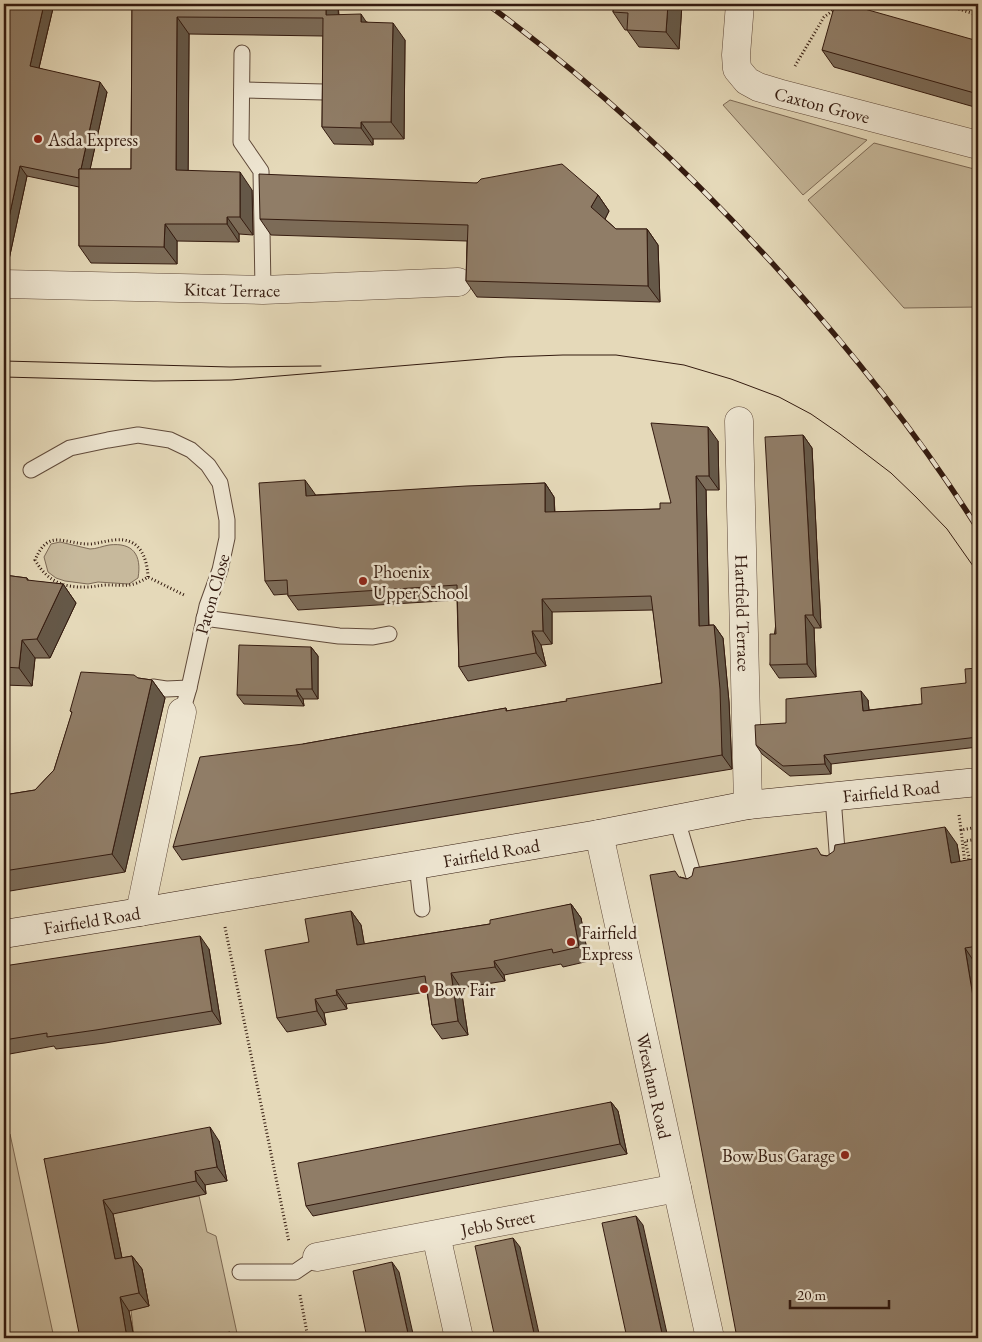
<svg xmlns="http://www.w3.org/2000/svg" width="982" height="1342" font-family="'EB Garamond',serif">
<rect width="100%" height="100%" fill="#e5d9b9"/>
<filter id="stains"><feTurbulence type="fractalNoise" baseFrequency=".004" numOctaves="4"/><feColorMatrix values="0 0 0 0 .2 0 0 0 0 .09 0 0 0 0 .02 0 0 0 .5 -.17"/></filter>
<radialGradient id="worn" r=".72"><stop offset=".6" stop-color="#630" stop-opacity="0"/><stop offset="1" stop-color="#630" stop-opacity=".3"/></radialGradient>
<g fill="#c7b99c" stroke="#7d6a56">
<polygon points="730,100 867,140 803,195 723,105"/>
<polygon points="874,143 978,170 978,307 904,308 808,200"/>
<path d="M60,542C70,544 80,547 90,549C96,549 103,546 109,545C133,542 142,555 138,578L129,584L98,582L88,584L65,581L56,578L48,572L44,557L51,544Z"/>
<polygon points="10,1134 54,1338 4,1338 4,1138"/>
<polygon points="181,1193 183,1199 199,1196 207,1232 216,1236 238,1338 134,1338 131,1310 149,1306 142,1270 124,1273 109,1206 120,1212 143,1208 142,1200"/>
</g>
<g fill="none" stroke-linecap="round" stroke-linejoin="round">
<defs>
<g id="service">
<polyline points="242,53 241,142 261,171 263,290"/>
<polyline points="242,90 324,92"/>
<polyline points="31,470 70,448 108,440 138,435 170,440 191,450 208,465 220,483 227,520 227,538 220,570 207,606 189,688 182,712"/>
<polyline points="204,618 339,636 373,637 389,634"/>
<polyline points="153,687 166,689 189,688"/>
<polyline points="833,797 838,864"/>
<polyline points="677,820 697,887"/>
<polyline points="417,865 422,909"/>
<polyline points="240,1272 295,1272 317,1257"/>
</g>
<g id="minor">
<path id="s1" d="M740,4L736,55L737,69L747,81L758,87L778,93L978,145"/>
<path id="s2" d="M4,284L263,290L458,282"/>
<path id="s3" d="M739,421L748,805"/>
<path id="s4" d="M599,834L710,1338"/>
<polyline points="140,912 182,712"/>
<polyline points="436,1235 459,1338"/>
<path id="s5" d="M317,1257L677,1188"/>
</g>
<g id="secondary">
<path id="s6" d="M4,934L140,912L599,834L748,805L978,782"/>
</g>
</defs>
<use href="#service" stroke="#604a3a" stroke-width="17"/>
<use href="#minor" stroke="#604a3a" stroke-width="29"/>
<use href="#secondary" stroke="#331a0f" stroke-width="29"/>
<g stroke="#331a0f" stroke-width="3" stroke-dasharray="1 2.5" stroke-linecap="butt">
<polyline points="942,4 978,15"/>
<polyline points="795,66 824,17 842,4"/>
<path d="M148,577C147,556 139,537 114,540C106,541 99,543 91,544C65,545 49,527 35,560C47,581 63,588 87,587C94,587 100,585 107,585C125,585 131,588 148,577L186,596"/>
<polyline points="959,815 961,830 978,827"/>
<polyline points="961,830 965,864"/>
<polyline points="968,863 969,857 965,841 978,839"/>
<polyline points="225,927 289,1242"/>
<polyline points="300,1295 308,1338"/>
</g>
<use href="#service" stroke="#eee6d2" stroke-width="15"/>
<use href="#minor" stroke="#eee6d2" stroke-width="28"/>
<use href="#secondary" stroke="#eee6d2" stroke-width="28"/>
<g stroke="#331a0f" stroke-width="1">
<polyline points="4,361 230,367 321,366"/>
<polyline points="4,377 154,381 231,380 507,357 563,355 616,355 684,365 731,379 779,397 811,414 840,434 891,473 916,497 947,529 978,573"/>
</g>
<defs>
<path id="rail" d="M487,4C595,83 693,175 782,274C854,354 921,438 978,529"/>
</defs>
<use href="#rail" stroke="#331a0f" stroke-width="5.5"/>
<use href="#rail" stroke="#eee6d2" stroke-width="4" stroke-dasharray="11" stroke-linecap="butt"/>
</g>
<g fill="#7c6c59" stroke="#331a0f">
<polygon points="4,4 54,4 39,68 107,92 90,169 131,169 132,4 338,4 339,15 367,22 405,40 404,139 373,139 373,145 334,144 322,127 323,36 189,34 188,171 252,190 253,235 239,234 239,242 177,241 177,264 91,263 79,246 79,187 27,176 8,264 4,263"/>
<polygon points="614,4 682,4 679,49 639,47 627,30 625,30 613,12"/>
<polygon points="978,41 978,108 834,67 822,50"/>
<polygon points="477,183 598,195 609,211 605,219 616,229 647,229 658,245 660,302 477,297 466,281 467,241 271,235 260,219"/>
<polygon points="803,435 812,448 821,628 814,628 816,677 779,678 770,665"/>
<polygon points="718,441 719,490 706,490 709,625 714,625 723,638 729,702 732,769 182,860 173,847 303,744 506,708 507,711 567,701 662,683 653,610 552,612 552,644 541,645 546,666 468,681 459,667 457,600 298,610 288,596 288,594 274,595 265,581 315,494 315,495 545,483 554,497 555,512 660,509 671,503"/>
<polygon points="4,575 27,578 29,581 63,584 76,603 50,658 35,658 32,686 4,685"/>
<polygon points="311,647 318,656 318,699 303,699 304,706 244,704 237,695"/>
<polygon points="978,668 978,747 831,764 831,774 790,776 762,754 756,745 786,723 868,700 869,710 922,704 966,683"/>
<polygon points="138,678 152,680 165,698 125,872 4,892 4,795 35,790 54,770 72,713 70,711"/>
<polygon points="957,844 960,862 978,858 978,966 680,877 687,879 821,855 827,856"/>
<polygon points="571,904 581,918 589,961 563,967 561,964 504,975 505,981 461,988 468,1035 442,1039 432,1025 427,992 346,1004 347,1009 324,1013 326,1025 287,1032 277,1018 309,942 351,911 361,925 364,944 490,924"/>
<polygon points="209,949 221,1024 105,1043 56,1049 54,1046 4,1055 4,966"/>
<polygon points="611,1102 618,1111 627,1154 313,1216 306,1206"/>
<polygon points="219,1141 227,1181 205,1185 206,1194 113,1214 122,1258 132,1256 142,1269 149,1306 129,1311 134,1338 44,1159"/>
</g>
<g fill="#655848" stroke="#331a0f">
<polygon points="44,4 54,4 37,76 30,66"/>
<polygon points="326,4 338,4 339,32 326,15"/>
<polygon points="668,4 682,4 679,49 666,32"/>
<polygon points="361,14 373,32 361,22"/>
<polygon points="177,17 189,34 188,188 176,170"/>
<polygon points="393,23 405,40 404,139 391,122"/>
<polygon points="100,82 107,92 86,188 79,178"/>
<polygon points="361,122 373,139 373,145 361,128"/>
<polygon points="20,166 27,176 8,264 4,258 4,241"/>
<polygon points="240,172 252,190 253,235 240,217"/>
<polygon points="598,195 609,211 603,223 591,207"/>
<polygon points="227,217 239,234 239,242 227,224"/>
<polygon points="165,224 177,241 177,264 164,247"/>
<polygon points="647,229 658,245 660,302 648,286"/>
<polygon points="708,427 718,441 719,490 709,476"/>
<polygon points="803,435 812,448 821,628 813,615"/>
<polygon points="696,476 706,490 709,640 699,626"/>
<polygon points="305,480 315,494 316,509 306,496"/>
<polygon points="545,483 554,497 555,526 545,512"/>
<polygon points="63,584 76,603 50,658 37,639"/>
<polygon points="542,599 552,612 552,644 543,631"/>
<polygon points="805,615 814,628 816,677 807,664"/>
<polygon points="714,625 723,638 729,702 732,769 722,755"/>
<polygon points="532,631 541,645 546,666 536,653"/>
<polygon points="22,640 35,658 32,686 19,668"/>
<polygon points="311,647 318,656 318,699 312,689"/>
<polygon points="152,680 165,698 125,872 112,854"/>
<polygon points="296,689 303,699 304,706 298,696"/>
<polygon points="861,691 868,700 870,720 863,711"/>
<polygon points="824,755 831,764 831,774 825,764"/>
<polygon points="945,827 957,844 963,881 951,863"/>
<polygon points="571,904 581,918 589,961 579,947"/>
<polygon points="351,911 361,925 367,959 357,945"/>
<polygon points="200,936 209,949 221,1024 212,1011"/>
<polygon points="965,948 977,966 978,972 978,1027"/>
<polygon points="494,961 504,975 505,981 495,967"/>
<polygon points="451,973 461,988 468,1035 458,1021"/>
<polygon points="336,990 346,1004 347,1009 337,995"/>
<polygon points="315,999 324,1013 326,1025 317,1011"/>
<polygon points="611,1102 618,1111 627,1154 620,1144"/>
<polygon points="210,1127 219,1141 227,1181 217,1167"/>
<polygon points="195,1171 205,1185 206,1194 196,1181"/>
<polygon points="103,1200 113,1214 125,1273 115,1259"/>
<polygon points="636,1216 643,1225 668,1338 663,1338"/>
<polygon points="513,1238 520,1247 540,1338 535,1338"/>
<polygon points="132,1256 142,1269 149,1306 139,1293"/>
<polygon points="392,1262 399,1272 414,1338 409,1338"/>
<polygon points="120,1297 129,1311 134,1338 127,1338"/>
<polygon points="230,1332 234,1338 231,1338"/>
</g>
<g fill="#907d67" stroke="#331a0f">
<polygon points="4,4 44,4 30,66 100,82 81,169 79,169 79,178 20,166 4,241"/>
<polygon points="132,4 326,4 326,15 361,14 361,22 393,23 391,122 361,122 361,128 322,127 323,18 177,17 176,170 240,172 240,217 227,217 227,224 165,224 164,247 79,246 79,169 131,169"/>
<polygon points="614,4 668,4 666,32 627,30 628,13 613,12"/>
<polygon points="835,4 847,4 978,41 978,94 822,50"/>
<polygon points="562,164 598,195 591,207 616,229 647,229 648,286 466,281 468,225 260,219 259,174 477,183 481,179"/>
<polygon points="651,423 708,427 709,476 696,476 699,626 714,625 720,689 722,755 173,847 200,757 303,744 506,708 506,711 567,701 566,699 662,683 651,596 542,599 543,631 532,631 536,653 459,667 457,585 288,596 287,580 265,581 259,483 305,480 306,496 466,486 545,483 545,512 660,509 660,503 671,503"/>
<polygon points="803,435 813,615 805,615 807,664 770,665 770,634 776,634 765,437"/>
<polygon points="4,575 27,578 27,580 63,584 37,639 22,640 19,668 4,667"/>
<polygon points="239,645 311,647 312,689 296,689 298,696 237,695"/>
<polygon points="978,668 978,737 824,755 825,764 783,766 756,745 755,725 786,723 786,699 861,691 863,711 922,704 921,688 966,683 965,669"/>
<polygon points="81,672 134,675 138,678 152,680 112,854 4,871 4,795 35,790 54,770 72,712 70,711"/>
<polygon points="945,827 951,863 978,858 978,946 965,948 978,1027 978,1338 737,1338 650,875 675,871 679,877 687,879 692,876 694,868 817,848 821,855 827,856 834,851 835,845"/>
<polygon points="571,904 579,947 553,953 552,949 494,961 495,967 451,973 458,1021 432,1025 425,976 336,990 337,995 315,999 317,1011 277,1018 265,950 309,942 305,919 351,911 357,945 490,924 490,920"/>
<polygon points="200,936 212,1011 96,1030 47,1037 47,1033 4,1040 4,966"/>
<polygon points="611,1102 620,1144 306,1206 298,1163"/>
<polygon points="210,1127 217,1167 195,1171 196,1181 103,1200 115,1259 132,1256 139,1293 120,1297 127,1338 80,1338 44,1159"/>
<polygon points="636,1216 663,1338 627,1338 602,1223"/>
<polygon points="513,1238 535,1338 495,1338 475,1246"/>
<polygon points="392,1262 409,1338 367,1338 353,1271"/>
<polygon points="230,1332 231,1338 199,1338"/>
<polygon points="250,1336 251,1338 240,1338"/>
</g>
<g fill="#8f2418" stroke="#eee6d2" stroke-width="2">
<circle cx="38" cy="139" r="5"/>
<circle cx="363" cy="581" r="5"/>
<circle cx="571" cy="942" r="5"/>
<circle cx="424" cy="989" r="5"/>
<circle cx="845" cy="1155" r="5"/>
</g>
<g text-anchor="middle" dominant-baseline="central" stroke-width="5" stroke-linejoin="round" paint-order="stroke">
<g font-size="18" fill="#331a0f" stroke="#eee6d2">
<text stroke="none"><textPath href="#s1" startOffset="160">Caxton Grove</textPath></text>
<text stroke="none"><textPath href="#s2" startOffset="228">Kitcat Terrace</textPath></text>
<text transform="translate(212 594) rotate(-74)">Paton Close</text>
<text stroke="none"><textPath href="#s3" startOffset="192">Hartfield Terrace</textPath></text>
<text stroke="none"><textPath href="#s6" startOffset="899">Fairfield Road</textPath></text>
<text stroke="none"><textPath href="#s6" startOffset="494">Fairfield Road</textPath></text>
<text stroke="none"><textPath href="#s6" startOffset="89">Fairfield Road</textPath></text>
<text stroke="none"><textPath href="#s4" startOffset="258">Wrexham Road</textPath></text>
<text stroke="none"><textPath href="#s5" startOffset="184">Jebb Street</textPath></text>
</g>
<g font-size="18" fill="#331a0f" stroke="#eee6d2" text-anchor="start">
<text x="48" y="139">Asda Express</text>
<text x="373" y="571">Phoenix<tspan x="373" dy="21">Upper School</tspan></text>
<text x="581" y="932">Fairfield<tspan x="581" dy="21">Express</tspan></text>
<text x="434" y="989">Bow Fair</text>
<text x="835" y="1155" text-anchor="end">Bow Bus Garage</text>
</g>
</g>
<rect width="982" height="1342" fill="none" stroke="#e5d9b9" stroke-width="20"/>
<rect x="5" y="5" width="972" height="1332" fill="none" stroke="#331a0f" stroke-width="2.5"/>
<rect x="10" y="10" width="962" height="1322" fill="none" stroke="#331a0f"/>
<path d="M790 1300v8h99v-8" fill="none" stroke="#331a0f" stroke-width="2.5"/>
<text x="797" y="1300" font-size="15" fill="#331a0f" stroke="#eee6d2" stroke-width="4" paint-order="stroke">20 m</text>
<rect width="100%" height="100%" filter="url(#stains)"/>
<rect width="100%" height="100%" fill="url(#worn)"/>
</svg>
